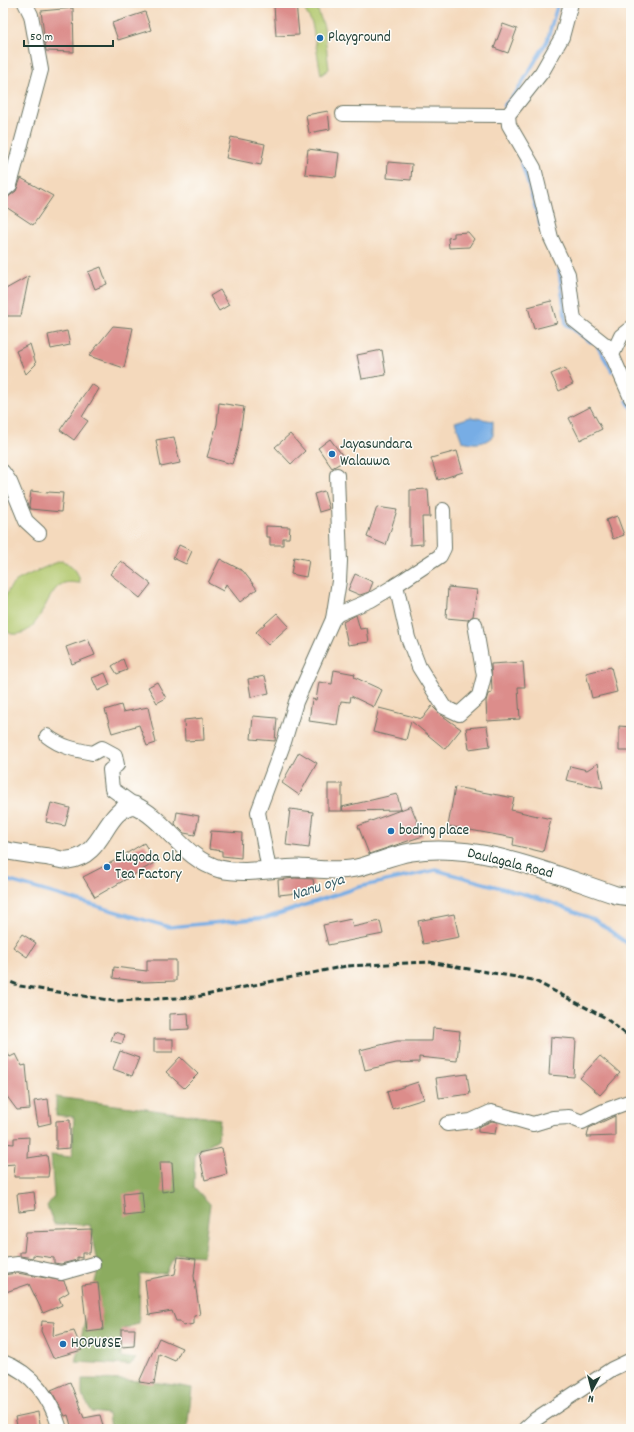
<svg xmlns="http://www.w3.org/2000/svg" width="634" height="1432" font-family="Dekko,sans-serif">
<rect width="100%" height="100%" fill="#fdfcf7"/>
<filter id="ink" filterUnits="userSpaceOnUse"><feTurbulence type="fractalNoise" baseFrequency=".025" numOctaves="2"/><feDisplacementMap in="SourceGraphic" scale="8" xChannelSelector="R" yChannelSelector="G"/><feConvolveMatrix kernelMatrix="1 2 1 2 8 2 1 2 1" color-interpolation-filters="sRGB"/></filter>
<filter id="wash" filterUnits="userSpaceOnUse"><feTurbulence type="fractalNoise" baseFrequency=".012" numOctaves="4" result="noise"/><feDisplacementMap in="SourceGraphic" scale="16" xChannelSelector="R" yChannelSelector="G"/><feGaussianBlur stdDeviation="0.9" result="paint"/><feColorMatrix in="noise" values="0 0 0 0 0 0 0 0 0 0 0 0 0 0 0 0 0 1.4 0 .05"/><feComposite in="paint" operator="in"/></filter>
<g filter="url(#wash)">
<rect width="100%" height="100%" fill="#f4d9bc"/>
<g fill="#b1c76c" stroke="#688250">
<polygon points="301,3 315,3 324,27 329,69 321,75 312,23"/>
<path d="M62,561C72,564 79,572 80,583C75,583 67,581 62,584C45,592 40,637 13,634C0,633 1,609 4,600C6,593 10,587 15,582C18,579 58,561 62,561Z"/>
</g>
<g fill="#8cac60" stroke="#56744a">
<polygon points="56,1097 220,1119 218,1139 195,1153 194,1187 210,1204 203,1256 175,1254 166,1273 140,1275 139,1323 121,1330 121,1357 136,1359 130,1365 75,1362 98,1270 90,1225 54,1224 47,1206 54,1196 51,1155 72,1157 74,1117 56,1115"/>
<path d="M82,1379C120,1379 155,1381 192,1388L187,1429H110L108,1414L92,1412L82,1395Z"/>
</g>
<path fill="#77ade5" stroke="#4b758c" d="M471,417L493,421V436C483,445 475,444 462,441L455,422Z"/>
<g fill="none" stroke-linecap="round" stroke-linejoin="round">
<g stroke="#77ade5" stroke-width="3.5">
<polyline points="504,106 518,90 547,41 558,3"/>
<polyline points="519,154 542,230"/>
<polyline points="559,270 566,324 591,342"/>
<polyline points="598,347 612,371"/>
<polyline points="627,401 631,408"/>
<polyline points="3,879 169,927 266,918 359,887 436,870 545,900 595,920 631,946"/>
</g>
</g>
<g id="blocks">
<g fill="#dc8d8b">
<polygon points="296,3 299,35 276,36 274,5"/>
<polygon points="73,8 74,52 46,51 41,11"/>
<polygon points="145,12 151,30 118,40 112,23"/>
<polygon points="503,24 517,29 508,53 494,48"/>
<polygon points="328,111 330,129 309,133 306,115"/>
<polygon points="231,137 265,144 261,165 226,158"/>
<polygon points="308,149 339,153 336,177 305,174"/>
<polygon points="388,162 412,164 411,180 387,178"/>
<polygon points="21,178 53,196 33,225 3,205 7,198 16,191"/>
<polygon points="468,232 474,239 469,247 449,248 448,238 454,237 454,233"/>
<polygon points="101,267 107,284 95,289 88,272"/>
<polygon points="29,276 21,316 5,316 4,290"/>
<polygon points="220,290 229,305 219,311 210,296"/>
<polygon points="551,301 557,323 534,329 528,307"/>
<polygon points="113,326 133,328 124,368 89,356"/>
<polygon points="67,331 70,345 51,349 48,335"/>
<polygon points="30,344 36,364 26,374 16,351"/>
<polygon points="382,350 386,375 362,379 357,355"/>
<polygon points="565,368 573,384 559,391 551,374"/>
<polygon points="91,384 99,389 82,417 88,421 74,440 60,430"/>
<polygon points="219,403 244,407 238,446 232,464 207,457 217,424"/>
<polygon points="590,407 602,429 580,440 569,418"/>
<polygon points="290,434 305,451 291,464 275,447"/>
<polygon points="174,437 180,463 161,467 156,440"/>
<polygon points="330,439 346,460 332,468 318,448"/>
<polygon points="457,451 463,472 438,480 431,458"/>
<polygon points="428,489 430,517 422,517 423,544 410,545 410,490"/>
<polygon points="31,491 48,493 48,492 63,493 61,512 30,509 29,506"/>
<polygon points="324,491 329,509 319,512 314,494"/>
<polygon points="377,507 397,510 386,545 367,537"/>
<polygon points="617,516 624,535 613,539 606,520"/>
<polygon points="266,526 290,527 289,538 283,538 283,545 270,545 270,537 266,537"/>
<polygon points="179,545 192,551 186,564 173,558"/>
<polygon points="294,557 309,560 306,577 291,574"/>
<polygon points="220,559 243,571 257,589 240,602 226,584 223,591 208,583"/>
<polygon points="121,561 151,584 140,598 110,574"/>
<polygon points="355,574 373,582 369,592 360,595 348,590"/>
<polygon points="448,587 477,590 473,616 468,620 446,618"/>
<polygon points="277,613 289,626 268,645 256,632"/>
<polygon points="356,615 360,629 367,628 369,642 348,645 343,622"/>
<polygon points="88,639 95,655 72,664 66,647"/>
<polygon points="123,659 127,670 117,674 112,666"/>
<polygon points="523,662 525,687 518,687 520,719 487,721 486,701 488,694 492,693 491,664"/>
<polygon points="611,667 617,692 592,698 586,673"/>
<polygon points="334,670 355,674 354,677 382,690 374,707 351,696 350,702 341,701 337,725 309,721 312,699 316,700 319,682 332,684"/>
<polygon points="105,673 110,685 98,691 92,678"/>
<polygon points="265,676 269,693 251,697 248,679"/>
<polygon points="157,682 166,698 157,703 148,687"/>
<polygon points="121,705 123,712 148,707 156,743 147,746 139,725 112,733 105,710"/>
<polygon points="432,706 440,714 461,729 445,749 411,721 406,740 373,732 379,708 422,719"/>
<polygon points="253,716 277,718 275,741 251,739"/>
<polygon points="203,718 204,740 185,741 184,720"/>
<polygon points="487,726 490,746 469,749 466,728"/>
<polygon points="619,726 631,727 631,751 619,751"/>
<polygon points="299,752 317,763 299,795 282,783"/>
<polygon points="598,763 603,788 566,780 570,766 587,770"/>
<rect x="328" y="784" width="14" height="27"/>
<polygon points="455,787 514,798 511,810 551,819 543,852 513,845 514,838 448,826"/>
<polygon points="397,794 401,810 343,811 342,807"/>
<polygon points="51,803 70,808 65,826 46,822"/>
<polygon points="411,806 423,836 369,854 358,826"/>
<polygon points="290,809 313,812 309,848 286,845"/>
<polygon points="177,812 199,816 195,835 184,833 175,824"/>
<polygon points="211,831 242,833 241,858 222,856 222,851 209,849"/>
<polygon points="144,843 156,862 95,897 83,877 114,861"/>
<polygon points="295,878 313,879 315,891 279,895 278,880"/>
<polygon points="454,914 459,937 423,944 418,921"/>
<polygon points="351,919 353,927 380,921 383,934 328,945 323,925"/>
<polygon points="22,934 36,943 27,957 13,947"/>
<polygon points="147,960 176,960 176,981 143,982 113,978 114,967 147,971"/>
<polygon points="188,1013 189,1029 170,1030 170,1014"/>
<polygon points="433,1028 460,1031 457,1061 419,1057 419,1062 396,1063 365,1070 360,1050 397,1041 432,1041"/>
<polygon points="114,1032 125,1035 122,1044 111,1041"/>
<polygon points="551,1037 576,1039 574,1077 549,1075"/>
<rect x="154" y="1039" width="19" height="13"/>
<polygon points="3,1046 10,1057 16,1054 22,1066 26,1065 30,1109 17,1110 3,1091"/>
<polygon points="120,1051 139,1058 132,1076 113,1069"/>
<polygon points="600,1056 620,1073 600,1095 580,1078"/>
<polygon points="180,1057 198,1074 184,1088 166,1072"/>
<polygon points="467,1074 470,1094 439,1098 436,1078"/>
<polygon points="418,1082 424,1099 392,1109 387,1092"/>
<polygon points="48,1099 51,1123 38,1126 34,1101"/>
<polygon points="615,1116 615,1136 587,1137 589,1128"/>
<polygon points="70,1120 70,1148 56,1149 56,1121"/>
<polygon points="492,1121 497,1122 495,1134 478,1132 478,1127"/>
<polygon points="29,1137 28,1158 47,1155 49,1169 48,1177 14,1177 15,1164 3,1165 3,1143 14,1144 14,1138"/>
<polygon points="222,1148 227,1174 205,1180 199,1153"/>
<polygon points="160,1162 172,1162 174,1190 162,1192"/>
<polygon points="34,1192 36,1209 19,1211 17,1194"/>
<polygon points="142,1192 144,1214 125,1216 123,1194"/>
<polygon points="92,1230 90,1253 82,1253 82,1258 77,1257 77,1260 61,1264 54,1263 54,1258 33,1255 33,1258 20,1256 20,1252 24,1252 26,1232"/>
<polygon points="178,1257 196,1259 194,1276 200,1315 194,1316 194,1324 183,1326 180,1321 176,1321 172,1311 149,1315 145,1280 175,1274"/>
<polygon points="17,1273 64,1281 69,1292 59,1298 62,1305 43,1313 29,1284 3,1293 3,1275"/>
<polygon points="98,1283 103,1330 87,1332 82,1285"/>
<polygon points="42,1321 54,1322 53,1336 74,1331 82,1350 53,1358 41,1331"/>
<polygon points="121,1329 135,1329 134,1346 121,1347"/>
<polygon points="159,1338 182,1348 175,1361 159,1354 154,1384 139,1382"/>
<polygon points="70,1382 84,1418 100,1415 104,1429 72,1429 68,1415 65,1416 51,1390"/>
<polygon points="38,1412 41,1429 18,1429 15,1417"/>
</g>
</g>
</g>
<g filter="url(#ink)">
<use href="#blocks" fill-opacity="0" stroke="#6a7464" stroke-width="1"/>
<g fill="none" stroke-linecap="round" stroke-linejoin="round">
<defs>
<g id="minor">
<polyline points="571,3 562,37 542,72 508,115 509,125 534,168 551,238 568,274 574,320 607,346 612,355"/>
<polyline points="343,114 508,115"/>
<polyline points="3,191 10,185 41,70 31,15 25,3"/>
<polyline points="631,328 621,336 612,355 631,398"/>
<polyline points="3,472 10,482 26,521 39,533"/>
<polyline points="396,585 440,556 444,548 443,510"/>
<polyline points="333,619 339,581 340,561 337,475"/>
<path d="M47,736C61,747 76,750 93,753L102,748L115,755L117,765L110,770L112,789L134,805"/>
<polyline points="269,870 258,812 284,742 296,702 333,619 338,614 371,600 396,585 408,638 419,667 444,707 459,714 479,696 484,676 475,624"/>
<polyline points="447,1124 471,1121 491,1112 533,1124 553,1118 569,1117 582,1122 604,1111 631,1101"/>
<polyline points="3,1266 18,1264 61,1273 93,1264"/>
<path d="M3,1362C33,1373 51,1399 60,1429"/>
<polyline points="525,1429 536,1419 612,1369 631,1360"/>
</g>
<path id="major" d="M3,850C18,853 34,855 49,857C55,858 62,861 68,860C105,856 103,810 134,805C167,820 183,859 220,869C246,875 273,868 299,868C318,869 336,872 356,868C374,864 392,855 411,852C481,842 550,873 616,895L631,897"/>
</defs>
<use href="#minor" stroke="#6a7464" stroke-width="16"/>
<use href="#major" stroke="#6a7464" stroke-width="19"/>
<use href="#minor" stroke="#fff" stroke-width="14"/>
<use href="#major" stroke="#fff" stroke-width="17"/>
<polyline stroke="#1f3d34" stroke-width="3" stroke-dasharray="6 3" stroke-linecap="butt" points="3,979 20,986 115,1001 196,997 346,966 429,962 533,980 604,1017 631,1038"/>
</g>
</g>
<g fill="#1f6fb2" stroke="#fdfcf7" stroke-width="1.5">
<circle cx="320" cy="38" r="4"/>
<circle cx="332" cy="454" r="4"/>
<circle cx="391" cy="831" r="4"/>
<circle cx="107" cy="867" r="4"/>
<circle cx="63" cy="1344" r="4"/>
</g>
<g text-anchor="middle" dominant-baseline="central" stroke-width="3" stroke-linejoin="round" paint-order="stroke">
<g font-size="15" fill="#1f3d34" stroke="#fdfcf7" text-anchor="start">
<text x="328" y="38">Playground</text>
<text x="340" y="445">Jayasundara<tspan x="340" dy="17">Walauwa</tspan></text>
<text x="399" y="831">boding place</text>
<text x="115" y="858">Elugoda Old<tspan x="115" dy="17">Tea Factory</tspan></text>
<text x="71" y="1344">HOPU8SE</text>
</g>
<g font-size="15" fill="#1f3d34" stroke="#fdfcf7">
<text transform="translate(510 864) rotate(14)">Daulagala Road</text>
</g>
<g font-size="16" font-style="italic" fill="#395f69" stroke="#fdfcf7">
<text transform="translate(318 888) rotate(-18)">Nanu oya</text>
</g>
</g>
<rect width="634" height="1432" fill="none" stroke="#fdfcf7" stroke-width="16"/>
<g transform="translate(592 1390) rotate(187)" stroke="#fdfcf7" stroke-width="3" paint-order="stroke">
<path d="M0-3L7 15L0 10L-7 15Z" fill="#1f3d34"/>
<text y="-6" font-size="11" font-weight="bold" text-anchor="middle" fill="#1f3d34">N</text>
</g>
<path d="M24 40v6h89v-6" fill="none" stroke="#1f3d34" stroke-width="2"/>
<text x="30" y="40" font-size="12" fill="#1f3d34" stroke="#fdfcf7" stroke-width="3" paint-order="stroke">50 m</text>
</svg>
